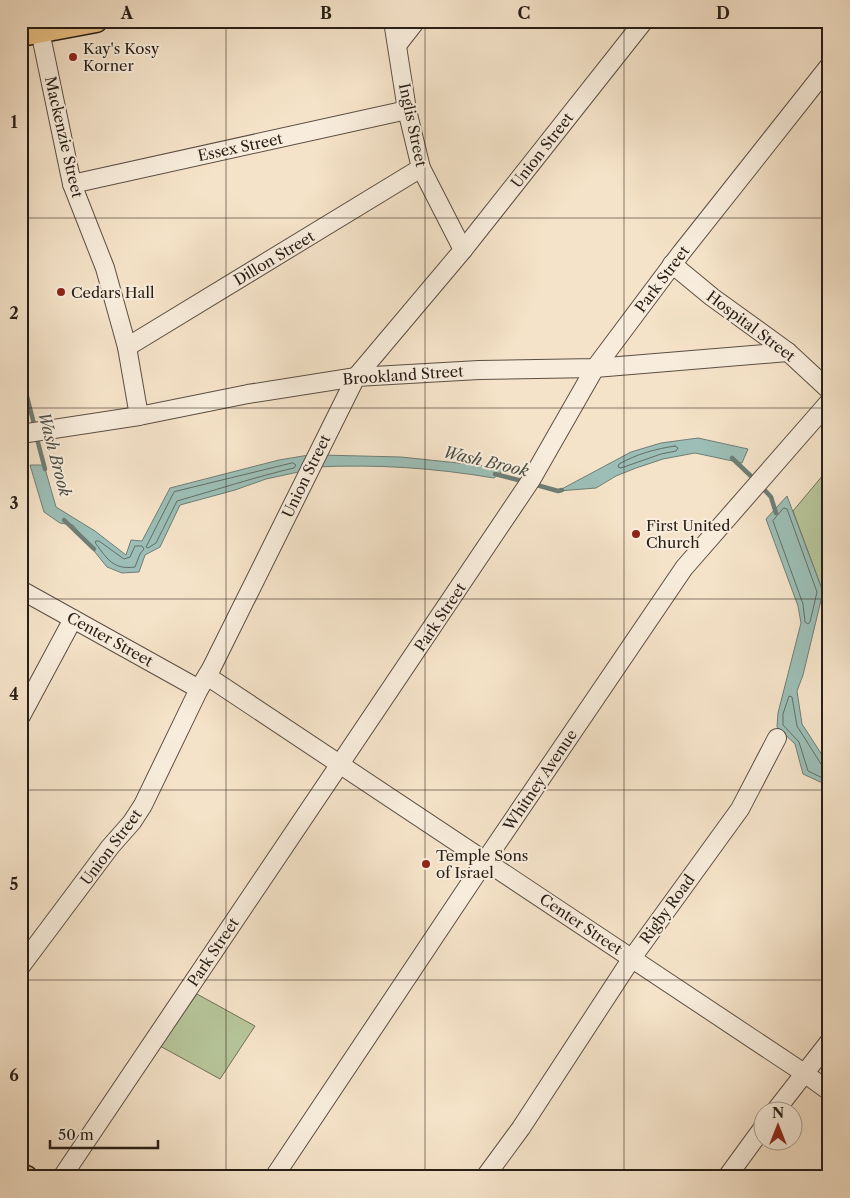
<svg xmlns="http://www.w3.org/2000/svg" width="850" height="1198" font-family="'Libre Caslon Text',serif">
<rect width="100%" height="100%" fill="#f5e3c9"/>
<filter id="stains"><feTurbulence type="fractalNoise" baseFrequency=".004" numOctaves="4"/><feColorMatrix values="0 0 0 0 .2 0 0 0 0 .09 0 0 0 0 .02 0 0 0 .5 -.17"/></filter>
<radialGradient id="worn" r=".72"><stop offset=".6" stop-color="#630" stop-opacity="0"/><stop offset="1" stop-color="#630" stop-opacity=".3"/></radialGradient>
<g fill="#b7c59a" stroke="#707258">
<polygon points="829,468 829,596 823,592 793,511"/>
<polygon points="197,994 255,1026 220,1079 160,1046"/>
</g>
<g fill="#9cbeb6" stroke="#6e7e76">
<polygon points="698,438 748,449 742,463 695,453 663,459 636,468 616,476 596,488 558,491 631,452 661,443"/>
<polygon points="309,455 303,471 266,479 235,490 180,505 160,547 145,555 139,572 122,573 107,567 73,525 60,523 44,512 30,465 44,465 56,507 95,531 126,555 131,540 142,541 170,488 279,460"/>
<path d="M321,455L401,457L506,468L494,478C435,468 376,464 316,467Z"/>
<polygon points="787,496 823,592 803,675 797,691 802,724 826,761 829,762 829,786 803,774 795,744 777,727 778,713 801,623 798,606 766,519"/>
</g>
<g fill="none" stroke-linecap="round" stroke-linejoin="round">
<g stroke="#626e66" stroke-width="1">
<path d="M675,446L678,448L676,451L661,454L621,468L618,467L619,464C637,454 655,449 675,446Z"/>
<path d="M293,463L296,465L294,468C255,477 216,490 177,501L156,543L148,548L146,547L174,492Z"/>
<polygon points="784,508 787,509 817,592 810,622 808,624 805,622 803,604 773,521"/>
<path d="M96,541H99L124,559L130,557L135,546H142L144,549L140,554L135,567C114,570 108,560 96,544Z"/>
<polyline points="829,766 821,764 797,726 792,697 789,696 783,714 783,725 799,742 808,771 829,781"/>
</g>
<g stroke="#6e7e76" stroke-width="4.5">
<polyline points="21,373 35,428"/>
<polyline points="36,435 45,469"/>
<polyline points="732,458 755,480"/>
<polyline points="495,474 526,482"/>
<polyline points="533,484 558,491 562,490"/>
<polyline points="761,486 771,497 776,513"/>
<polyline points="64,520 94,549"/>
</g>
<defs>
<g id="minor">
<polyline points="393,21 407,110 421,168 463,250"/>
<polyline points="40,31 72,184 105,268 127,347 139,416"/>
<polyline points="398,44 416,21"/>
<polyline points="72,184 407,110"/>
<polyline points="672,264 712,297 788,352 829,390"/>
<polyline points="127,347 421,168"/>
<polyline points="21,434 139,416 248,394 356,377 479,370 595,368 788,352"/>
<polyline points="21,590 199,689"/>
<polyline points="207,676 804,1073 829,1091"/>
<polyline points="21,716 73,619"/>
<polyline points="21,966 110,847 132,822 143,805 199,689 211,669 356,377 463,250 644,21"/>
<polyline points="776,1110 829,1042"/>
<polyline points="62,1177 531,480 595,368 681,253 829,66"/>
<polyline points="274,1177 485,861 684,568 829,402"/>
<polyline points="485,1177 521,1128 632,958 740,809 777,738"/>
<polyline points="727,1177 762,1129"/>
</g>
<g id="major">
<polyline points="21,35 96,21"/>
<polyline points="21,1176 26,1177"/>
</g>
</defs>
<use href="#minor" stroke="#5b4f44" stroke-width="20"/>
<use href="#major" stroke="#281e17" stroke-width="25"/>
<use href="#minor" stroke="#f8eddc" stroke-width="18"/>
<use href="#major" stroke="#eac284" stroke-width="22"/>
</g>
<path fill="none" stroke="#281e17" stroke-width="1" stroke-opacity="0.55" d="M226,21V1177M425,21V1177M624,21V1177M21,218H829M21,408H829M21,599H829M21,790H829M21,980H829"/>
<g fill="#8f2418" stroke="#f8eddc" stroke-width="2">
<circle cx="73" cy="57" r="5"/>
<circle cx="61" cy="292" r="5"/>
<circle cx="636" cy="534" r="5"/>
<circle cx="426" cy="864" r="5"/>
</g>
<g text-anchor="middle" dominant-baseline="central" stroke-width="4" stroke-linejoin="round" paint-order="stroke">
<g font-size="15" fill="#281e17" stroke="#f8eddc" text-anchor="start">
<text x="83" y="48">Kay's Kosy<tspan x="83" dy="17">Korner</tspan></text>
<text x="71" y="292">Cedars Hall</text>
<text x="646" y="525">First United<tspan x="646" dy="17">Church</tspan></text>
<text x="436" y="855">Temple Sons<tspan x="436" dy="17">of Israel</tspan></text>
</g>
<g font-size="15" fill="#281e17" stroke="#f8eddc">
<text transform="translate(413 125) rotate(78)">Inglis Street</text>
<text transform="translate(64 137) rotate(77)">Mackenzie Street</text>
<text transform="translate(240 147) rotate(-12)">Essex Street</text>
<text transform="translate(542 150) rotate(-52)">Union Street</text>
<text transform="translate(274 258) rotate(-31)">Dillon Street</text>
<text transform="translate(662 279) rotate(-53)">Park Street</text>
<text transform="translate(751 326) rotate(37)">Hospital Street</text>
<text transform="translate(403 375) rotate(-4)">Brookland Street</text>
<text transform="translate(306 476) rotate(-64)">Union Street</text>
<text transform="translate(440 617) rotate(-56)">Park Street</text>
<text transform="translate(110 639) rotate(29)">Center Street</text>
<text transform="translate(540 780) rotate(-56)">Whitney Avenue</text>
<text transform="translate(111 847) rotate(-53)">Union Street</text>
<text transform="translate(667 909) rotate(-54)">Rigby Road</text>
<text transform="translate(581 924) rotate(34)">Center Street</text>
<text transform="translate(213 952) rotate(-56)">Park Street</text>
</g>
<g font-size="16" font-style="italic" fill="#4b4e47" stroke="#f8eddc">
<text transform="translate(55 454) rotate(75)">Wash Brook</text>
<text transform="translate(486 461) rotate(13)">Wash Brook</text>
</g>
</g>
<rect width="850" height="1198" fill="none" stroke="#f5e3c9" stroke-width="55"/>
<g transform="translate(778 1126)"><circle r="24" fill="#f8eddc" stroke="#a59a8d"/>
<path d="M0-4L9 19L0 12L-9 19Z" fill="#8f2418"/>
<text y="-8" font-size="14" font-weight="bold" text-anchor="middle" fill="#281e17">N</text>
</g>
<path d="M50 1140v8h108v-8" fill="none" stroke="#281e17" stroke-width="2.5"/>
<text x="58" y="1140" font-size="15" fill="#281e17" stroke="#f8eddc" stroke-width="4" paint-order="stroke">50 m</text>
<rect x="28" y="28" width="794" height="1142" fill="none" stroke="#281e17" stroke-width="2"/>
<g font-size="16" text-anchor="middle" font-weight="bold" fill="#281e17">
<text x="127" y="19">A</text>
<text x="326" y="19">B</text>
<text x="524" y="19">C</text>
<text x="723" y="19">D</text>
<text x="14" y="128">1</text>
<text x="14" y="319">2</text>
<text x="14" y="509">3</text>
<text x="14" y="700">4</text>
<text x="14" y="890">5</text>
<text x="14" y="1081">6</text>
</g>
<rect width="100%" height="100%" filter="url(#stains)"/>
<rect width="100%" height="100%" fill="url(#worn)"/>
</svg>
